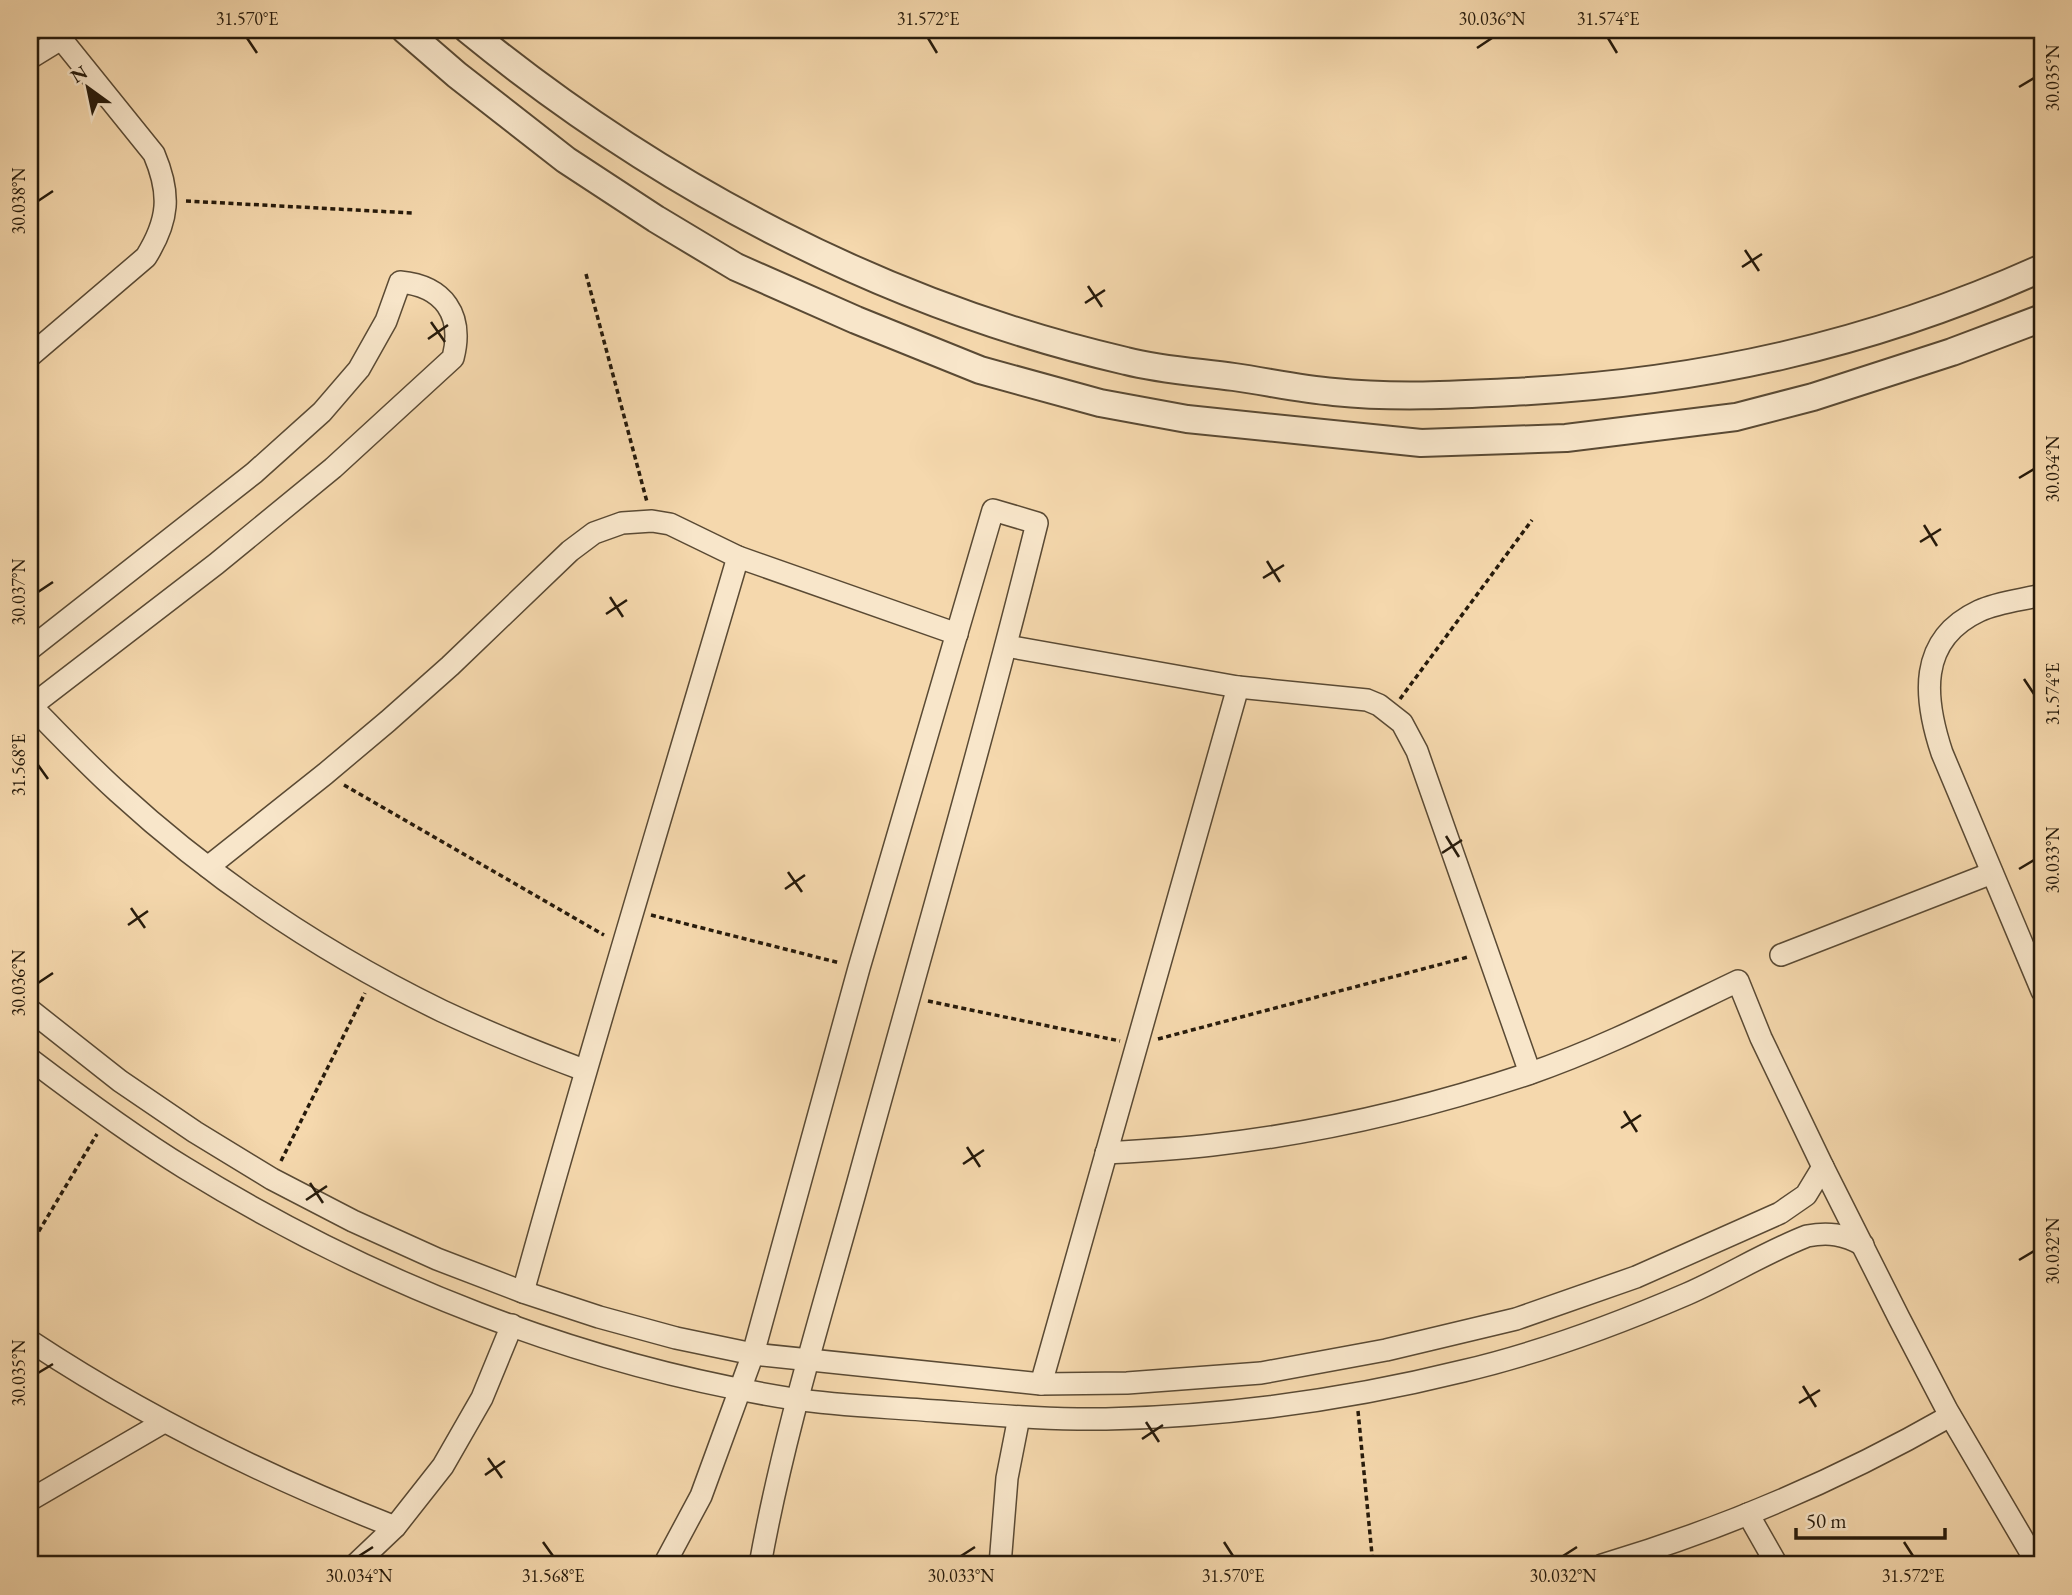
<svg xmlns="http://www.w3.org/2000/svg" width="2072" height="1595" font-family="'EB Garamond',serif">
<rect width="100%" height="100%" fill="#f5d8ad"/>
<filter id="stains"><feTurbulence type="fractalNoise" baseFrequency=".00286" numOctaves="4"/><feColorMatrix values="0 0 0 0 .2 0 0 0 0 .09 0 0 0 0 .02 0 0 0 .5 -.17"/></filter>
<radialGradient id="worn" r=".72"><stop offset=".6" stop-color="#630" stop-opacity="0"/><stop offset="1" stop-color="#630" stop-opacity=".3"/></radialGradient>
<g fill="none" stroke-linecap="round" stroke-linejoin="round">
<defs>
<g id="minor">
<polyline points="30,58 61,39"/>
<path d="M30,356L146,257C169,220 171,194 154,154L54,30"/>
<path d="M2042,595C2022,600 1998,602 1979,611C1917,640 1924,699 1942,753L2042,991"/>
<polyline points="1006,646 1238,687 1367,700 1379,705 1402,723 1417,751 1530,1073"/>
<path d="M30,649L254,473L322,412L359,369L386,321L400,282C444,286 464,315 453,358L333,468L216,564L30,707"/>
<path d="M31,706C60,735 88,765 118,792C214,880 325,954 442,1011C489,1033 536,1052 584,1070"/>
<polyline points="208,867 325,774 388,721 450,666 570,551 594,533 622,523 652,521 670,524 738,557 957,634"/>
<polyline points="1781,955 1992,873"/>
<polyline points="30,1010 120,1081 195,1132 272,1179 353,1221 437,1259 523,1292 599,1317 676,1338 753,1354 1041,1384 1127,1383 1261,1373 1386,1350 1516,1319 1636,1277 1780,1213 1806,1195 1823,1167"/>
<path d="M30,1059C80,1097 131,1135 185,1168C370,1282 579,1365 794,1399C840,1406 889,1407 936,1411C993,1415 1049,1420 1106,1419C1227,1416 1346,1400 1463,1371C1540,1353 1615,1325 1687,1294C1728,1276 1766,1252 1807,1236C1828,1232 1844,1234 1863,1245"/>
<path d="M1106,1153C1141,1151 1177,1149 1212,1145C1319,1133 1426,1108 1528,1074C1601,1049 1669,1014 1738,981L1761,1038L1823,1167L1899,1318L1947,1410L2038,1565"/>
<path d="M523,1292C591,1046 666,802 738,557"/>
<path d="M30,1341C145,1417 267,1477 395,1527"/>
<polyline points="1041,1384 1238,687"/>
<polyline points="30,1500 164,1422"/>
<polyline points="1748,1514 1777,1565"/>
<polyline points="355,1565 395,1527 443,1466 482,1398 512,1325"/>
<path d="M664,1565L701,1496L753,1354L859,968L993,510L1037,523C982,744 918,963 858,1182C823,1309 783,1436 760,1565"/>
<polyline points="1000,1565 1007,1478 1019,1417"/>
<path d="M1602,1565C1723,1529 1840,1479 1950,1416"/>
</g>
<g id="tertiary">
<polyline points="405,30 457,75 566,160 656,219 736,267 856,320 980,370 1100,403 1187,419 1421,443 1566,438 1736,417 1813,397 1952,352 2042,318"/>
<path d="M468,30C660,187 884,305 1126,361C1161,370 1198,372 1234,377C1268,382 1301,389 1334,392C1393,398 1453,395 1512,392C1699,383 1871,345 2042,268"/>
</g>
</defs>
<use href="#minor" stroke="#5a4a34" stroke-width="24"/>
<use href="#tertiary" stroke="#5a4a34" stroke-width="30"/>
<g stroke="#261a0b" stroke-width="3.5" stroke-dasharray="5 3.5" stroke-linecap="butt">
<polyline points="186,201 412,213"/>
<polyline points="586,274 647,502"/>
<polyline points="1400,699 1532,520"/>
<polyline points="344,785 604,935"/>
<polyline points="651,915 840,963"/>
<polyline points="928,1001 1120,1041"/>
<polyline points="1158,1039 1468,957"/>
<polyline points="281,1161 365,993"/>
<polyline points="30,1246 97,1134"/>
<polyline points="1358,1411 1373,1565"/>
</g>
<use href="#minor" stroke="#f8e6ca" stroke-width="21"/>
<use href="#tertiary" stroke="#f8e6ca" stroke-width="26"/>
</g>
<path fill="none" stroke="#261a0b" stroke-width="2.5" d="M247,38L257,53M928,38L937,53M1608,38L1617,53M1477,48L1492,38M2019,87L2034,78M38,201L53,191M1745,250L1759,271M1742,267L1762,254M1088,286L1102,307M1085,303L1105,290M431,322L445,342M428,339L448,325M2019,478L2034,469M1924,525L1937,546M1920,542L1941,529M1267,561L1280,582M1263,578L1284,565M38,592L53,582M610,597L623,617M606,614L627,600M2024,679L2034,694M38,765L48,779M1446,836L1459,857M1442,853L1462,840M2019,869L2034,860M788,872L802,892M785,889L805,875M131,908L145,928M128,925L148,911M38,983L53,973M1624,1111L1637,1132M1621,1128L1641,1115M967,1147L980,1167M963,1164L984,1150M310,1183L323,1203M306,1200L327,1186M2019,1260L2034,1251M38,1373L53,1364M1803,1386L1816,1407M1799,1403L1820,1390M1146,1422L1159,1442M1142,1439L1163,1425M488,1458L502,1478M485,1475L505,1461M543,1542L553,1556M1224,1542L1233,1556M1904,1542L1913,1556M359,1556L373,1547M961,1556L975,1547M1563,1556L1577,1547"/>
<rect width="2072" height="1595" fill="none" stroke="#f5d8ad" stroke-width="77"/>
<g transform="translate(88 88) rotate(327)" stroke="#f8e6ca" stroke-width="5" paint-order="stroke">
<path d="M0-5L12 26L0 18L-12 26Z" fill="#261a0b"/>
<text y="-10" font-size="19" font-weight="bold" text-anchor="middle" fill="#261a0b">N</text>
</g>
<path d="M1796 1528v10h149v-10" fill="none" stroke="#261a0b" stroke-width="3.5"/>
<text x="1806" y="1528" font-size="21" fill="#261a0b" stroke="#f8e6ca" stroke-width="5" paint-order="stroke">50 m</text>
<rect x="38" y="38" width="1996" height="1518" fill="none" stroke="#261a0b" stroke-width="2.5"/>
<g font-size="18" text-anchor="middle" fill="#261a0b">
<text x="247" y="25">31.570°E</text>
<text x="928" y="25">31.572°E</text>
<text x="1492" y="25">30.036°N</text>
<text x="1608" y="25">31.574°E</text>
<text transform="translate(2053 78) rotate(-90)" y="6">30.035°N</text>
<text transform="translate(19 201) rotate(-90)" y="6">30.038°N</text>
<text transform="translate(2053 469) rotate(-90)" y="6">30.034°N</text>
<text transform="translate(19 592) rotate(-90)" y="6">30.037°N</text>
<text transform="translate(2053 694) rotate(-90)" y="6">31.574°E</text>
<text transform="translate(19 765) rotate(-90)" y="6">31.568°E</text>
<text transform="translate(2053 860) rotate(-90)" y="6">30.033°N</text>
<text transform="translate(19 983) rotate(-90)" y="6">30.036°N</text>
<text transform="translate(2053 1251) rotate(-90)" y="6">30.032°N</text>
<text transform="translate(19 1373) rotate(-90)" y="6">30.035°N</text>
<text x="359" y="1582">30.034°N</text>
<text x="553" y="1582">31.568°E</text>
<text x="961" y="1582">30.033°N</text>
<text x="1233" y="1582">31.570°E</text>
<text x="1563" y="1582">30.032°N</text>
<text x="1913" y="1582">31.572°E</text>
</g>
<rect width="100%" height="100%" filter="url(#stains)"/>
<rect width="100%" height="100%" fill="url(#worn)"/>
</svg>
